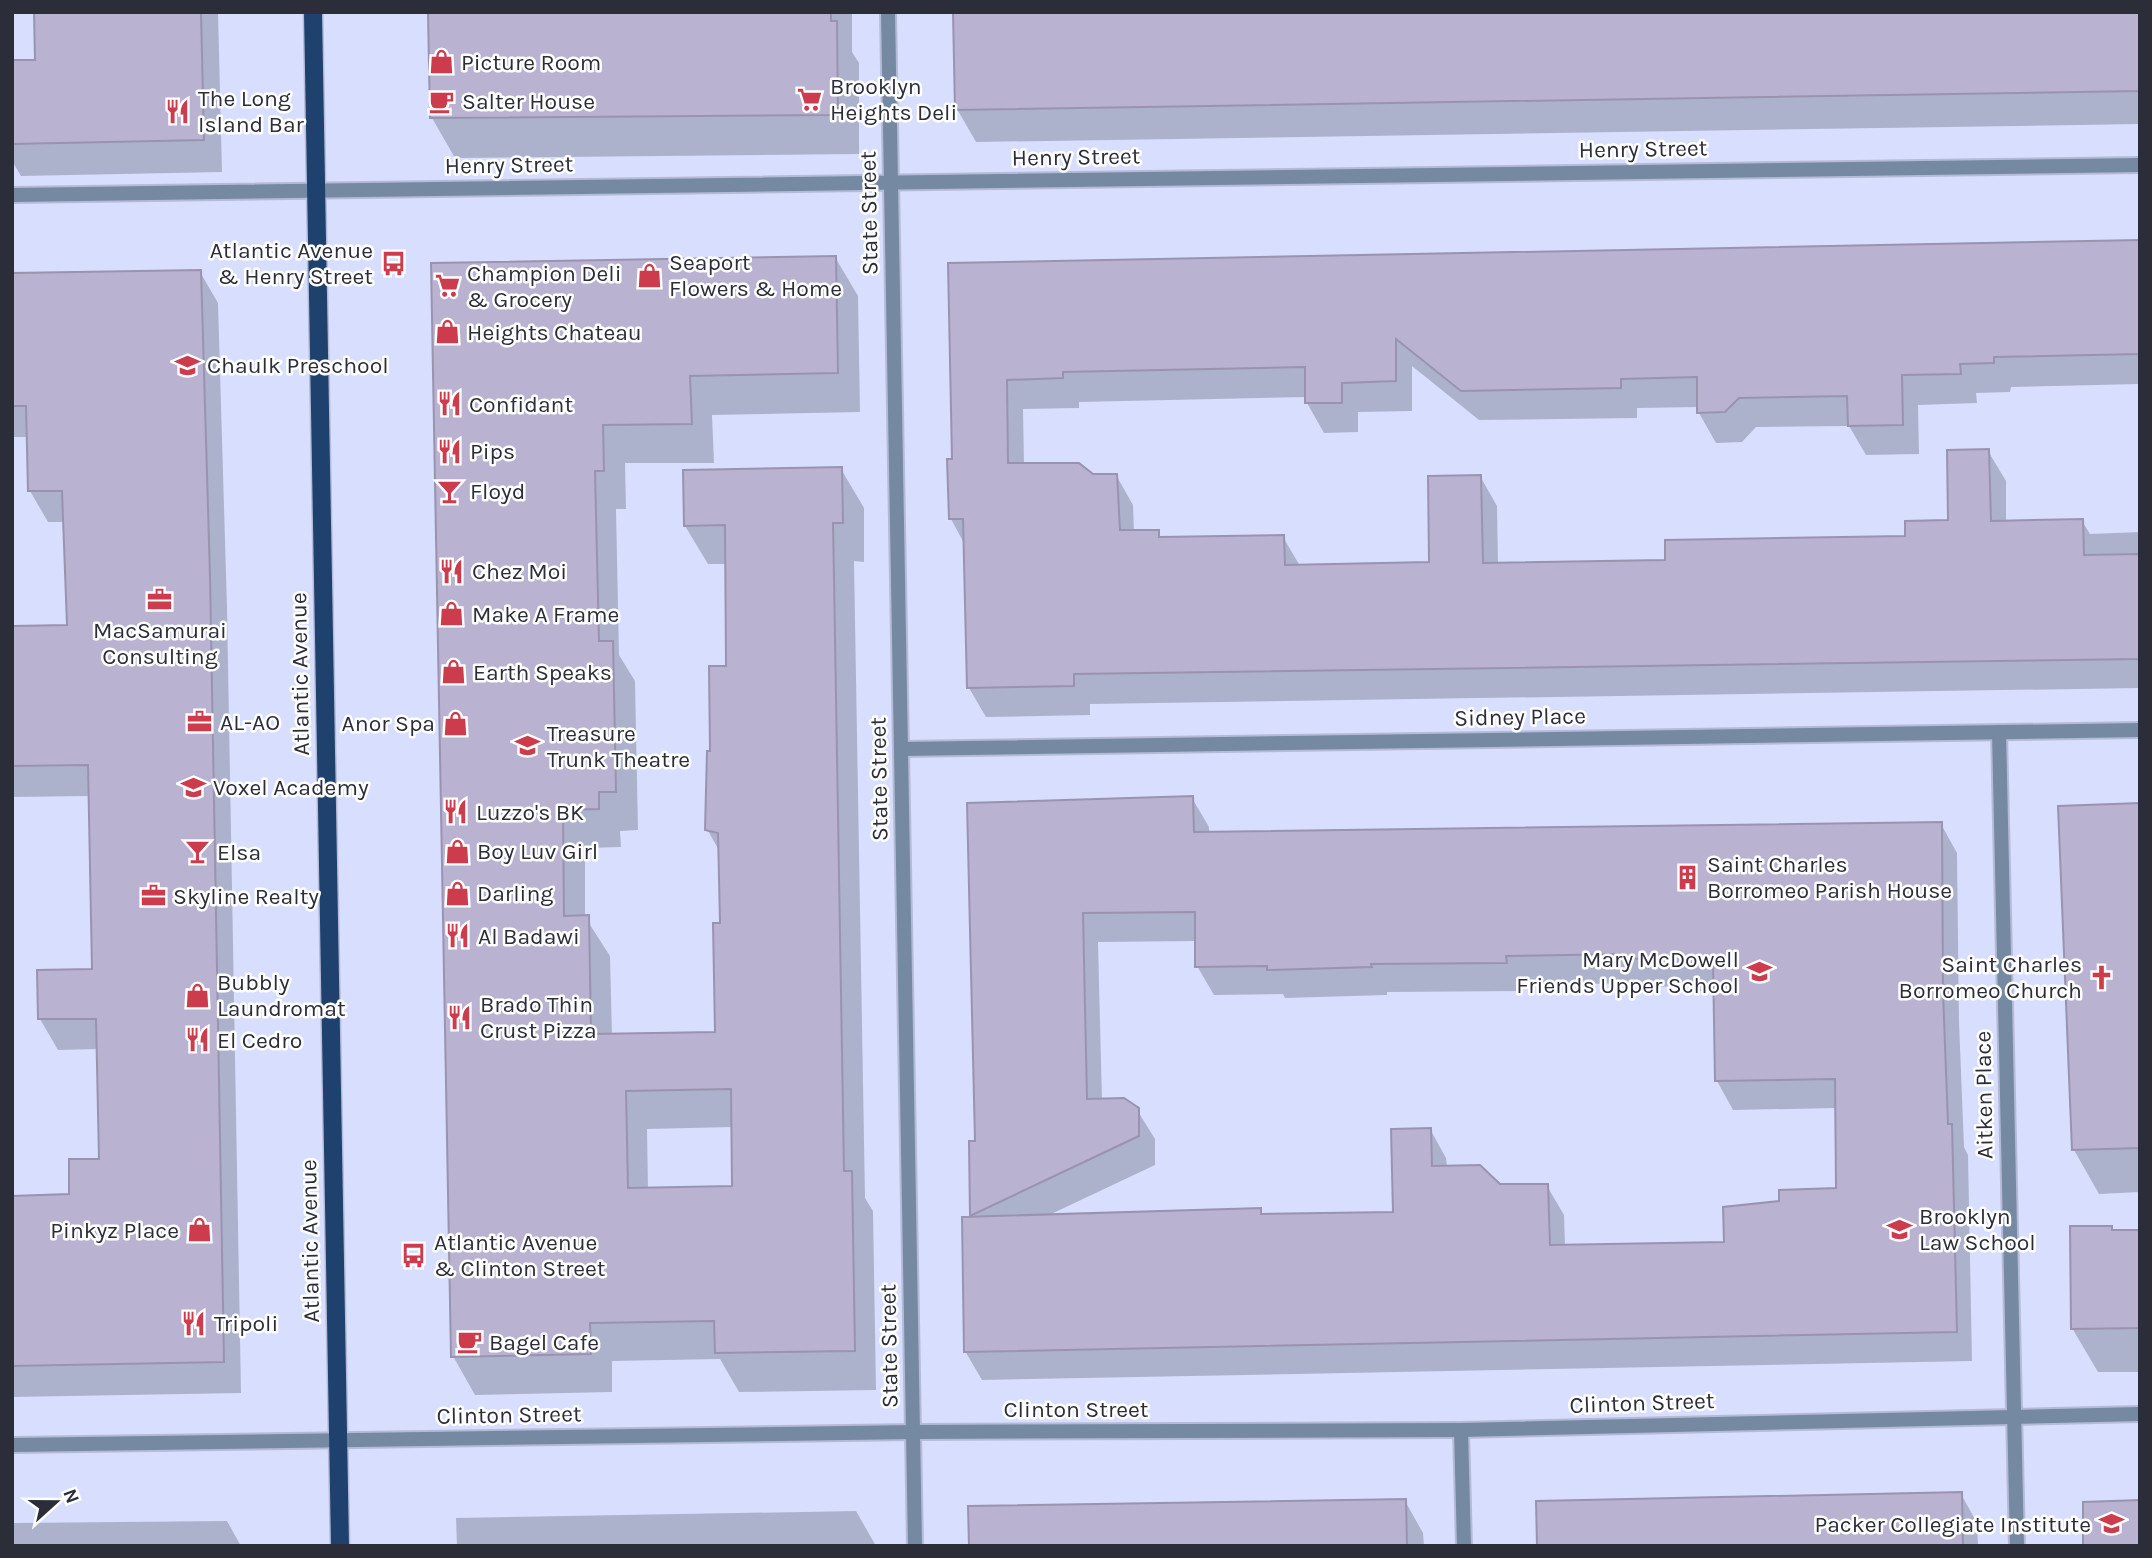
<svg xmlns="http://www.w3.org/2000/svg" width="2152" height="1558" font-family="Karla,sans-serif">
<rect width="100%" height="100%" fill="#d8dffe"/>
<g fill="#0003" fill-rule="evenodd">
<polygon points="36,12 218,12 222,172 21,176 12,161 12,62 37,61"/>
<polygon points="430,12 852,12 852,52 859,63 859,154 455,158 432,118"/>
<polygon points="2140,12 2140,124 976,142 957,109"/>
<polygon points="2140,241 2140,384 2011,387 2010,392 1976,393 1977,403 1918,405 1919,454 1866,455 1849,426 1756,427 1742,442 1716,443 1699,413 1699,407 1637,408 1637,418 1479,420 1412,366 1412,411 1358,412 1358,432 1324,433 1307,403 1307,397 1079,402 1079,408 1023,409 1024,465 1092,476 1116,475 1133,505 1134,532 1158,532 1162,539 1283,537 1300,566 1431,564 1480,476 1497,506 1498,565 1667,562 1907,538 1950,522 1988,451 2006,481 2006,522 2082,521 2090,534 2140,532 2140,688 1090,704 1090,715 986,717 969,688 965,545 951,519 954,461 950,265"/>
<path d="M835,257L858,296L860,412L712,415L714,463H625L626,509H616L619,655L635,681L638,830L620,831L621,847L585,848V917L610,956L612,1036L717,1033L721,924L720,852L707,829L712,753L727,667V564H708L685,526L841,469L864,508V562L854,561L865,1198L873,1211L876,1390L739,1392L720,1359L612,1361V1392L475,1395L453,1356L433,265ZM733,1127L734,1188L648,1189L647,1129Z"/>
<polygon points="200,272 218,303 227,608 241,1393 12,1397 12,1197 71,1196 100,1161 98,1049 58,1050 40,1019 94,971 90,796 12,797 12,628 69,627 65,522 48,522 30,491 29,437 12,437 12,275"/>
<path d="M1192,798L1209,827V833L1941,824L1957,853L1959,1022L1964,1147L1968,1155L1972,1361L982,1380L965,1351L974,1219L971,1143H976L969,804ZM1197,941V966L1214,995L1283,994L1285,998L1387,995V992L1522,991V985L1639,983L1642,987L1688,986L1691,991H1715L1717,1081L1733,1110L1837,1108L1838,1190L1780,1203L1726,1243L1565,1246L1564,1215L1547,1186H1499L1447,1167L1446,1158L1430,1129L1395,1214L1263,1215L1260,1209L1047,1216L1155,1165V1139L1137,1110L1102,1101L1098,942Z"/>
<polygon points="2140,805 2140,1192 2099,1194 2074,1150"/>
<polygon points="2111,1228 2114,1232 2140,1232 2140,1372 2098,1372 2072,1328"/>
<polygon points="1961,1494 1977,1523 1978,1546 1539,1546"/>
<polygon points="1405,1501 1423,1533 1424,1546 971,1546"/>
<polygon points="856,1511 876,1546 457,1546 456,1518"/>
<polygon points="227,1521 241,1546 12,1546 12,1523"/>
</g>
<g fill="#b9b2d0" stroke="#9a93b0" stroke-width="2" fill-rule="evenodd">
<polygon points="34,12 201,12 204,140 12,144 12,60 35,60"/>
<polygon points="428,12 831,12 831,21 837,21 838,115 430,118"/>
<polygon points="953,12 2140,12 2140,91 955,110"/>
<polygon points="2140,240 2140,354 1994,357 1994,363 1960,364 1961,374 1902,375 1903,425 1848,426 1847,396 1739,398 1725,412 1697,413 1697,377 1621,379 1621,388 1461,391 1396,339 1396,381 1342,383 1342,403 1305,403 1305,367 1063,372 1063,378 1007,380 1008,463 1079,463 1093,474 1117,474 1120,530 1159,530 1159,537 1284,535 1285,565 1429,562 1428,476 1481,475 1483,563 1665,560 1665,540 1905,536 1905,521 1948,520 1947,450 1989,449 1991,521 2083,519 2084,555 2140,554 2140,659 1074,674 1074,686 967,688 963,519 949,519 947,459 952,459 948,263"/>
<path d="M836,256L838,373L690,376L692,424L603,425L604,471H595L599,641H613L616,792H599V809L563,810L564,916L589,915L591,1034L715,1032L713,923H720L718,833L705,830L707,751H710L709,666H726L725,525L684,526L683,470L842,467L843,523H833L834,578L844,1171H852L855,1351L715,1353L714,1321L590,1323L591,1354L451,1357L431,263ZM731,1089L732,1186L628,1188L626,1091Z"/>
<polygon points="201,270 210,576 224,1362 12,1366 12,1196 69,1194 69,1159 99,1159 96,1019 38,1019 37,970 92,969 88,765 12,766 12,626 67,625 62,491 28,491 26,406 12,406 12,273"/>
<polygon points="1193,796 1194,832 1942,822 1943,992 1948,1124 1952,1124 1957,1332 964,1352 962,1217 1261,1208 1261,1214 1393,1212 1391,1129 1431,1128 1432,1166 1480,1165 1500,1184 1548,1184 1550,1245 1724,1242 1723,1207 1779,1201 1779,1190 1836,1188 1835,1079 1715,1081 1713,962 1672,963 1669,958 1623,959 1623,954 1506,956 1507,963 1371,964 1372,967 1267,970 1267,966 1195,967 1195,912 1083,913 1087,1099 1124,1098 1139,1108 1139,1136 970,1216 969,1141 975,1141 967,803"/>
<polygon points="2140,803 2140,1148 2072,1150 2058,806"/>
<polygon points="2070,1226 2112,1226 2112,1230 2140,1230 2140,1328 2071,1329"/>
<polygon points="1962,1492 1963,1546 1537,1546 1536,1501"/>
<polygon points="1406,1499 1407,1546 969,1546 968,1506"/>
<polygon points="2140,1500 2140,1546 2083,1546 2083,1502"/>
</g>
<g fill="none" stroke-linecap="round" stroke-linejoin="round">
<defs>
<g id="street">
<polyline points="888,12 915,1546"/>
<polyline points="12,195 2140,165"/>
<polyline points="1999,732 2017,1546"/>
<polyline points="901,749 2140,730"/>
<polyline points="1461,1430 1464,1546"/>
<polyline points="12,1445 913,1432 1461,1430 2140,1414"/>
</g>
<polyline id="primary" points="313,12 340,1546"/>
</defs>
<use href="#street" stroke="#b5bbd7" stroke-width="18"/>
<use href="#primary" stroke="#b5bbd7" stroke-width="21"/>
<use href="#street" stroke="#7589a3" stroke-width="14"/>
<use href="#primary" stroke="#1e416d" stroke-width="18"/>
</g>
<defs>
<symbol id="shop-bare" viewBox="-9 -9 18 18"><path d="M-5-2.5h2.3a2.7 3.5 0 0 1 5.4 0H5L5.5 6h-11ZM-1.5-2.5h3a1.5 2.3 0 0 0-3 0Z" fill="#cc3c4c" stroke="#fff" stroke-width="2.5" paint-order="stroke"/></symbol>
<symbol id="supermarket-bare" viewBox="-9 -9 18 18"><path d="M-6-5.5h2.5l.6 2H6L4.5 2H-2.5L-4.4-4H-6ZM-1.5 3.2a1.3 1.3 0 1 0 .1 0ZM3 3.2a1.3 1.3 0 1 0 .1 0Z" fill="#cc3c4c" stroke="#fff" stroke-width="2.5" paint-order="stroke"/></symbol>
<symbol id="cafe-bare" viewBox="-9 -9 18 18"><path d="M-5.5-4.5H6V0H3Q3 3.5 0 3.5H-2.5Q-5.5 3.5-5.5 0ZM3-3.2v2h1.7v-2ZM-6 4.5H4V6H-6Z" fill="#cc3c4c" stroke="#fff" stroke-width="2.5" paint-order="stroke"/></symbol>
<symbol id="restaurant-bare" viewBox="-9 -9 18 18"><path d="M-5-6h1v4h1v-4h1v4h1v-4h1v5L-1.5 .5V6h-2V.5L-5-1ZM5-6V6H3V1.5H1.5Q1.5-4 5-6Z" fill="#cc3c4c" stroke="#fff" stroke-width="2.5" paint-order="stroke"/></symbol>
<symbol id="bus-bare" viewBox="-9 -9 18 18"><path d="M-5-6H5V4H4V6H2V4H-2V6H-4V4H-5ZM-3.5-4V0h7V-4ZM-3.5 1.2v1.5H-2V1.2ZM2 1.2v1.5H3.5V1.2Z" fill="#cc3c4c" stroke="#fff" stroke-width="2.5" paint-order="stroke"/></symbol>
<symbol id="school-bare" viewBox="-9 -9 18 18"><path d="M0-5L7-2L0 1L-7-2ZM-4 1L0 2.5L4 1V4Q0 6-4 4Z" fill="#cc3c4c" stroke="#fff" stroke-width="2.5" paint-order="stroke"/></symbol>
<symbol id="bar-bare" viewBox="-9 -9 18 18"><path d="M-6-5H6L.8 .8V4.5H3.5V6h-7V4.5H-.8V.8Z" fill="#cc3c4c" stroke="#fff" stroke-width="2.5" paint-order="stroke"/></symbol>
<symbol id="office-bare" viewBox="-9 -9 18 18"><path d="M-6-3h4V-5.5h4V-3h4V5H-6ZM-1-4.5V-3h2v-1.5ZM-6 0V1H6V0Z" fill="#cc3c4c" stroke="#fff" stroke-width="2.5" paint-order="stroke"/></symbol>
<symbol id="building-bare" viewBox="-9 -9 18 18"><path d="M-4-6H4V6H1V3H-1V6H-4ZM-2.5-4.3h1.7v1.8h-1.7ZM.8-4.3h1.7v1.8H.8ZM-2.5-1h1.7V.8h-1.7ZM.8-1h1.7V.8H.8Z" fill="#cc3c4c" stroke="#fff" stroke-width="2.5" paint-order="stroke"/></symbol>
<symbol id="church-bare" viewBox="-9 -9 18 18"><path d="M-1.2-6h2.4v3.5h3.3v2.4h-3.3V6h-2.4V-.1h-3.3v-2.4h3.3Z" fill="#cc3c4c" stroke="#fff" stroke-width="2.5" paint-order="stroke"/></symbol>
<symbol id="university-bare" viewBox="-9 -9 18 18"><path d="M0-5L7-2L0 1L-7-2ZM-4 1L0 2.5L4 1V4Q0 6-4 4Z" fill="#cc3c4c" stroke="#fff" stroke-width="2.5" paint-order="stroke"/></symbol>
</defs>
<g fill-rule="evenodd">
<use href="#shop-bare" x="424" y="44" width="35" height="35"/>
<use href="#supermarket-bare" x="792" y="82" width="35" height="35"/>
<use href="#cafe-bare" x="424" y="84" width="35" height="35"/>
<use href="#restaurant-bare" x="160" y="94" width="35" height="35"/>
<use href="#bus-bare" x="376" y="246" width="35" height="35"/>
<use href="#shop-bare" x="632" y="258" width="35" height="35"/>
<use href="#supermarket-bare" x="430" y="268" width="35" height="35"/>
<use href="#shop-bare" x="430" y="314" width="35" height="35"/>
<use href="#school-bare" x="170" y="348" width="35" height="35"/>
<use href="#restaurant-bare" x="432" y="386" width="35" height="35"/>
<use href="#restaurant-bare" x="432" y="434" width="35" height="35"/>
<use href="#bar-bare" x="432" y="474" width="35" height="35"/>
<use href="#restaurant-bare" x="434" y="554" width="35" height="35"/>
<use href="#office-bare" x="142" y="582" width="35" height="35"/>
<use href="#shop-bare" x="434" y="596" width="35" height="35"/>
<use href="#shop-bare" x="436" y="654" width="35" height="35"/>
<use href="#office-bare" x="182" y="704" width="35" height="35"/>
<use href="#shop-bare" x="438" y="706" width="35" height="35"/>
<use href="#school-bare" x="510" y="728" width="35" height="35"/>
<use href="#school-bare" x="176" y="770" width="35" height="35"/>
<use href="#restaurant-bare" x="438" y="794" width="35" height="35"/>
<use href="#shop-bare" x="440" y="834" width="35" height="35"/>
<use href="#bar-bare" x="180" y="834" width="35" height="35"/>
<use href="#building-bare" x="1670" y="860" width="35" height="35"/>
<use href="#shop-bare" x="440" y="876" width="35" height="35"/>
<use href="#office-bare" x="136" y="878" width="35" height="35"/>
<use href="#restaurant-bare" x="440" y="918" width="35" height="35"/>
<use href="#school-bare" x="1742" y="954" width="35" height="35"/>
<use href="#church-bare" x="2084" y="960" width="35" height="35"/>
<use href="#shop-bare" x="180" y="978" width="35" height="35"/>
<use href="#restaurant-bare" x="442" y="1000" width="35" height="35"/>
<use href="#restaurant-bare" x="180" y="1022" width="35" height="35"/>
<use href="#university-bare" x="1882" y="1212" width="35" height="35"/>
<use href="#shop-bare" x="182" y="1212" width="35" height="35"/>
<use href="#bus-bare" x="396" y="1238" width="35" height="35"/>
<use href="#restaurant-bare" x="176" y="1306" width="35" height="35"/>
<use href="#cafe-bare" x="452" y="1324" width="35" height="35"/>
<use href="#school-bare" x="2094" y="1506" width="35" height="35"/>
</g>
<g text-anchor="middle" dominant-baseline="central" stroke-width="5" stroke-linejoin="round" paint-order="stroke">
<g font-size="23" fill="#2b2d39" stroke="#fff" text-anchor="start">
<text x="461" y="62">Picture Room</text>
<text x="830" y="86">Brooklyn<tspan x="830" dy="26">Heights Deli</tspan></text>
<text x="198" y="98">The Long<tspan x="198" dy="26">Island Bar</tspan></text>
<text x="462" y="101">Salter House</text>
<text x="373" y="250" text-anchor="end">Atlantic Avenue<tspan x="373" dy="26">&amp; Henry Street</tspan></text>
<text x="669" y="262">Seaport<tspan x="669" dy="26">Flowers &amp; Home</tspan></text>
<text x="467" y="273">Champion Deli<tspan x="467" dy="26">&amp; Grocery</tspan></text>
<text x="467" y="332">Heights Chateau</text>
<text x="207" y="365">Chaulk Preschool</text>
<text x="469" y="404">Confidant</text>
<text x="470" y="451">Pips</text>
<text x="470" y="491">Floyd</text>
<text x="472" y="571">Chez Moi</text>
<text x="472" y="614">Make A Frame</text>
<text x="160" y="630" text-anchor="middle">MacSamurai<tspan x="160" dy="26">Consulting</tspan></text>
<text x="473" y="672">Earth Speaks</text>
<text x="220" y="722">AL-AO</text>
<text x="435" y="723" text-anchor="end">Anor Spa</text>
<text x="547" y="733">Treasure<tspan x="547" dy="26">Trunk Theatre</tspan></text>
<text x="213" y="787">Voxel Academy</text>
<text x="476" y="812">Luzzo's BK</text>
<text x="477" y="851">Boy Luv Girl</text>
<text x="217" y="852">Elsa</text>
<text x="1707" y="864">Saint Charles<tspan x="1707" dy="26">Borromeo Parish House</tspan></text>
<text x="477" y="893">Darling</text>
<text x="173" y="896">Skyline Realty</text>
<text x="478" y="936">Al Badawi</text>
<text x="1739" y="959" text-anchor="end">Mary McDowell<tspan x="1739" dy="26">Friends Upper School</tspan></text>
<text x="2082" y="964" text-anchor="end">Saint Charles<tspan x="2082" dy="26">Borromeo Church</tspan></text>
<text x="217" y="982">Bubbly<tspan x="217" dy="26">Laundromat</tspan></text>
<text x="480" y="1004">Brado Thin<tspan x="480" dy="26">Crust Pizza</tspan></text>
<text x="217" y="1040">El Cedro</text>
<text x="1919" y="1216">Brooklyn<tspan x="1919" dy="26">Law School</tspan></text>
<text x="179" y="1230" text-anchor="end">Pinkyz Place</text>
<text x="434" y="1242">Atlantic Avenue<tspan x="434" dy="26">&amp; Clinton Street</tspan></text>
<text x="214" y="1323">Tripoli</text>
<text x="489" y="1342">Bagel Cafe</text>
<text x="2091" y="1524" text-anchor="end">Packer Collegiate Institute</text>
</g>
<g font-size="23" fill="#2b2d39" stroke="#fff">
<text transform="translate(1643 149) rotate(-1)">Henry Street</text>
<text transform="translate(1076 157) rotate(-1)">Henry Street</text>
<text transform="translate(509 165) rotate(-1)">Henry Street</text>
<text transform="translate(869 213) rotate(-91)">State Street</text>
<text transform="translate(300 674) rotate(-91)">Atlantic Avenue</text>
<text transform="translate(1520 717) rotate(-1)">Sidney Place</text>
<text transform="translate(879 779) rotate(-91)">State Street</text>
<text transform="translate(1984 1095) rotate(-91)">Aitken Place</text>
<text transform="translate(310 1241) rotate(-91)">Atlantic Avenue</text>
<text transform="translate(889 1346) rotate(-91)">State Street</text>
<text transform="translate(1642 1403) rotate(-2)">Clinton Street</text>
<text x="1076" y="1409">Clinton Street</text>
<text transform="translate(509 1415) rotate(-1)">Clinton Street</text>
</g>
</g>
<rect width="2152" height="1558" fill="none" stroke="#2b2d39" stroke-width="28"/>
<g transform="translate(56 1502) rotate(69)" stroke="#ffffff" stroke-width="5" paint-order="stroke">
<path d="M0-5L12 26L0 18L-12 26Z" fill="#2b2d39"/>
<text y="-10" font-size="19" font-weight="bold" text-anchor="middle" fill="#2b2d39">N</text>
</g>
</svg>
